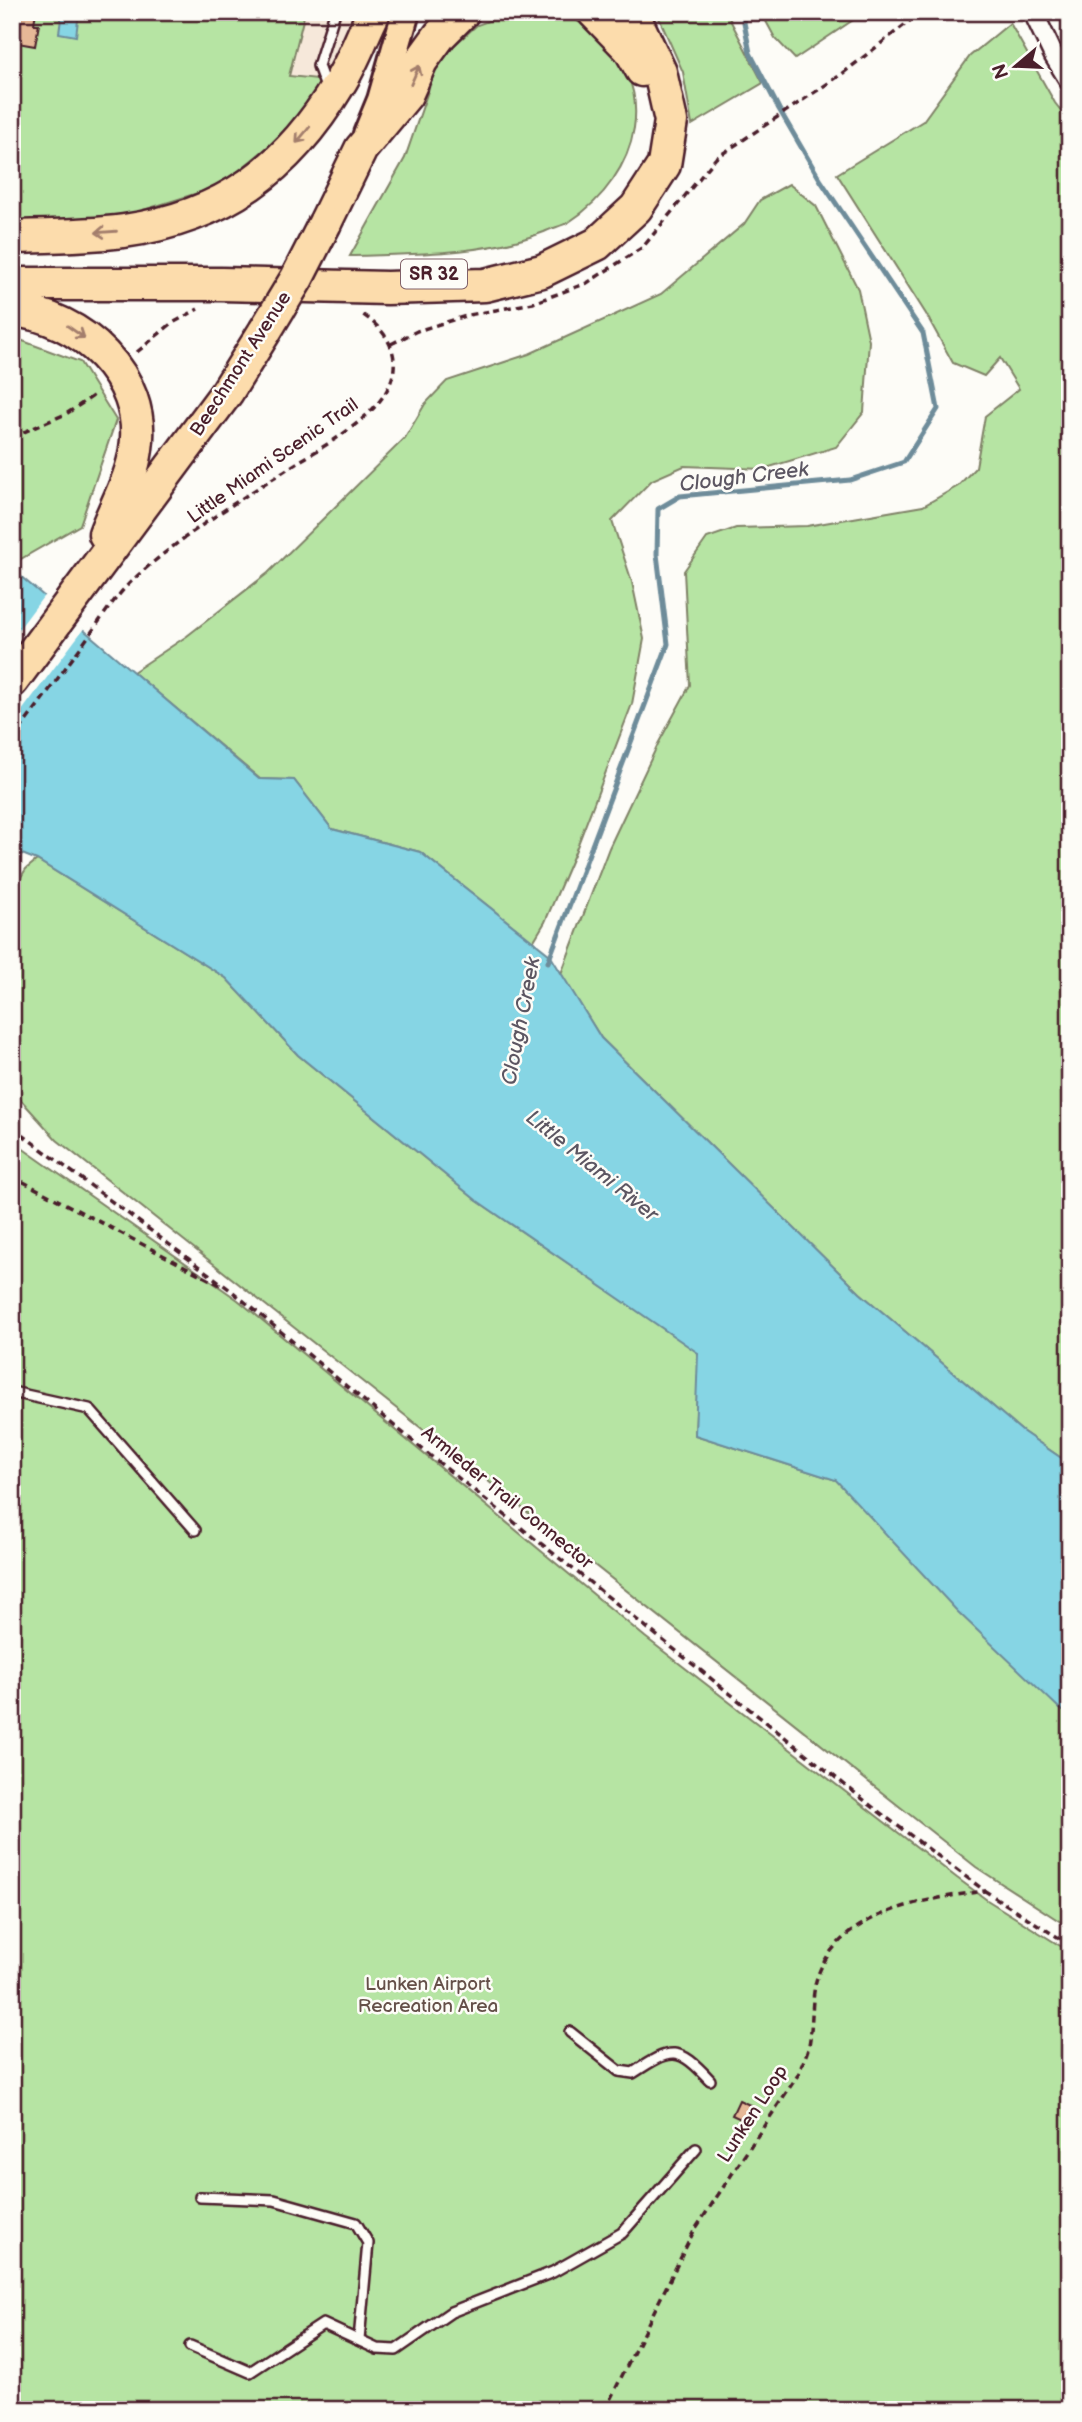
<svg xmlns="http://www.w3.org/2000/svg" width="1082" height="2422" font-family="'Balsamiq Sans',sans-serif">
<rect width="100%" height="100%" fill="#fdfcf7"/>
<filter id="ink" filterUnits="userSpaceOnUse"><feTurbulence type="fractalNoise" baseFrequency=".0143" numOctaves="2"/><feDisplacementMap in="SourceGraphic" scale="14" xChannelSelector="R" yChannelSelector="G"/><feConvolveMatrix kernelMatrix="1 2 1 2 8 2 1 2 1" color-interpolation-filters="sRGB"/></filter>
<g filter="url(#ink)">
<polygon fill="#f6e8da" points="305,12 361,12 327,80 289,76"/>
<g fill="#b6e4a3" stroke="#808267" stroke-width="2">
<polygon points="12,12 305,12 289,76 327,80 286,132 220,186 118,218 12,225"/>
<path d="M513,12C528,12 551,8 566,14C573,17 581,24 588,29C665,81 640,176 569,222C562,226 552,228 544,232C484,255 414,254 350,256L405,158L439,59L477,25Z"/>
<polygon points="655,12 726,12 763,83 692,125 683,72 659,18"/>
<polygon points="761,12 865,12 795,59 775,38"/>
<polygon points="1010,23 1055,103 1070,122 1070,1464 1022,1431 860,1293 601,1038 561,974 609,848 658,744 690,685 684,571 707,538 736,528 807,526 923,506 958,486 976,467 985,416 1019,389 1000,358 984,376 953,363 926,314 837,174 923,121 970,56"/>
<polygon points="789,184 816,206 858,289 869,341 864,412 836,447 763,469 684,466 652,480 612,521 632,582 644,639 632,704 575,852 545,922 533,942 420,852 332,829 294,780 260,779 133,672 187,636 268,573 405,438 425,404 447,381 529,354 661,294 744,224 760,200"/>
<polygon points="12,337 80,362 116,420 80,525 12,564 12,451 17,448 12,444"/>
<polygon points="37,860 226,978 298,1055 476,1200 699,1353 695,1435 836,1480 1060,1709 1070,1715 1070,1928 976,1867 57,1140 12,1090 12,891 26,869"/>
<polygon points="12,1141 238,1300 645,1637 957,1878 987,1900 1070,1952 1070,2410 12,2410"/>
</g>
<g fill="#86d5e4" stroke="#6e8c9a" stroke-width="2">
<polygon points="62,12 79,12 76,36 59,33"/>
<polygon points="12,569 259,779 294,780 332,829 420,852 550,955 601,1038 860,1293 1022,1431 1070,1464 1070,1715 1060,1709 957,1611 836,1480 695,1435 698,1353 476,1200 298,1055 226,978 37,860 12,850"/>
</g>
<polygon fill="#fdfcf7" points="46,593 85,627 12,724 12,638"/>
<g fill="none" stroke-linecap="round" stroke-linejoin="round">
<polyline stroke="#6e8c9a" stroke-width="5" points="548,962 668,644 657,554 658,509 680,496 850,480 904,462 938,409 923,333 821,181 779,109 750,53 742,12"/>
</g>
<g fill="#e6b897" stroke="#4a1f2b" stroke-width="2">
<polygon points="12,12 36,12 34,24 39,24 35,46 12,42"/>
<polygon points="739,2100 754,2107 747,2122 732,2115"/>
</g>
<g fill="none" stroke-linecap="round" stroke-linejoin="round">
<defs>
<g id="lane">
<polyline points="327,90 318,66 335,12"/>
<polyline points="12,1392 89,1409 195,1530"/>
<path d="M570,2032L619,2071L633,2073C672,2047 678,2046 710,2080"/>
<polyline points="200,2197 274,2200 356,2223 368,2243 359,2340"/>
<polyline points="190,2346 250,2372 323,2324 377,2349 396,2350 451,2312 553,2272 622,2233 696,2149"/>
</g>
<polyline id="street" points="1033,12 1054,56 1070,82"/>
<polyline id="primary" points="367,134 381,100 406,12"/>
<g id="highway">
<polyline points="594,12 630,49 642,70"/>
<polyline points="325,223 361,149 406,95 421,61 440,35 463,12"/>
<path d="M12,237C49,236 87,236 124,231C224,217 288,169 339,84C353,62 362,36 374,12"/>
<polyline points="12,284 221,284 387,288 485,285 542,271 597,244 636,208 664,165 671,121 660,72 636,21 628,12"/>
<path d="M12,310C81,316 147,377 136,449C132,479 115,506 105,534"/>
<polyline points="12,681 227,392 265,331"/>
</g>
</defs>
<use href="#lane" stroke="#4a1f2b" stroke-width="14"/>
<use href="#street" stroke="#4a1f2b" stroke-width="23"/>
<use href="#primary" stroke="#4a1f2b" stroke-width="32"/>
<use href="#highway" stroke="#4a1f2b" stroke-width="37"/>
<g stroke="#4a1f2b" stroke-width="3.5" stroke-dasharray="7 5" stroke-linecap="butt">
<polyline points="391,344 417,331 469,315 533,303 587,283 643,247 716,158 842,74 921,12"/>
<polyline points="137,352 171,324 198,309"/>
<polyline points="12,437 66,414 96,394"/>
<path d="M12,740C38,706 63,671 88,637C102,618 116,595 134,579C176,540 233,504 281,473C314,451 370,424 388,388C404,357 387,329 360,313"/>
<polyline points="12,1127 233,1292 432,1457 874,1808 985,1891 1070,1945"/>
<polyline points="12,1176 222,1286"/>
<path d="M605,2410L694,2231L798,2075C801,2066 807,2055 809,2045C813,2024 811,2002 816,1981C836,1912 924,1899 985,1891"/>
</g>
<use href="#lane" stroke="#fdfcf7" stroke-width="9"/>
<use href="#street" stroke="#fdfcf7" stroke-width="18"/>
<use href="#primary" stroke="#fcdcac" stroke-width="26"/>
<use href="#highway" stroke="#fcdcac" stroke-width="32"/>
<defs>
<polyline id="highway-bridge" points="265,331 297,278 325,223"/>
</defs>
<use href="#highway-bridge" stroke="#4a1f2b" stroke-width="37" stroke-linecap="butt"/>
<use href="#highway-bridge" stroke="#fcdcac" stroke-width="32"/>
</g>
<defs><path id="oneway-shaft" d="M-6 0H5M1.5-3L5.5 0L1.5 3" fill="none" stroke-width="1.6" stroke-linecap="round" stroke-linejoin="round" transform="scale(1.75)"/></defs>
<g stroke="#a37e6c">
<use href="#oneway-shaft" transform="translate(415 75) rotate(-66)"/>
<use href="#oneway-shaft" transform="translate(303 135) rotate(130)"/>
<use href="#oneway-shaft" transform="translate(106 232) rotate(176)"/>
<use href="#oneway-shaft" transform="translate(76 332) rotate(35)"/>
</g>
</g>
<g text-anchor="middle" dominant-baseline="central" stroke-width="5" stroke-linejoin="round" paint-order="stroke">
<rect fill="#fdfcf7" stroke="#806168" stroke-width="2" x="401" y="259.5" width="66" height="29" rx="5"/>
<g font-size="18" font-weight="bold" fill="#4a1f2b">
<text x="434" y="274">SR 32</text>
</g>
<g font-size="19" fill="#4a1f2b" stroke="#fdfcf7">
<text transform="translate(241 364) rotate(-57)">Beechmont Avenue</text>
<text transform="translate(273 461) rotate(-35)">Little Miami Scenic Trail</text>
<text transform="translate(507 1498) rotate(39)">Armleder Trail Connector</text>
<text transform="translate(753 2114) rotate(-57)">Lunken Loop</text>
</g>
<g font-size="19" fill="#655049" stroke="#fdfcf7">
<text x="428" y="1984">Lunken Airport<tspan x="428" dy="22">Recreation Area</tspan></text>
</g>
<g font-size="21" font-style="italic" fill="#5c5662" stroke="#fdfcf7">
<text transform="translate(744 477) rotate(-7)">Clough Creek</text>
<text transform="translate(521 1021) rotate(-79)">Clough Creek</text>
<text transform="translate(592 1166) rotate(39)">Little Miami River</text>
</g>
</g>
<rect width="1082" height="2422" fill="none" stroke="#fdfcf7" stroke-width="42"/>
<rect x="21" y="21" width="1040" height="2380" fill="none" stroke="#4a1f2b" stroke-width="2.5" filter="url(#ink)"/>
<g transform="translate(1016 66) rotate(251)" stroke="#fdfcf7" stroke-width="5" paint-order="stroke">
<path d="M0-5L12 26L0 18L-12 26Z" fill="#4a1f2b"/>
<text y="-10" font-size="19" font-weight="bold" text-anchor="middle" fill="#4a1f2b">N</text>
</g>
</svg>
